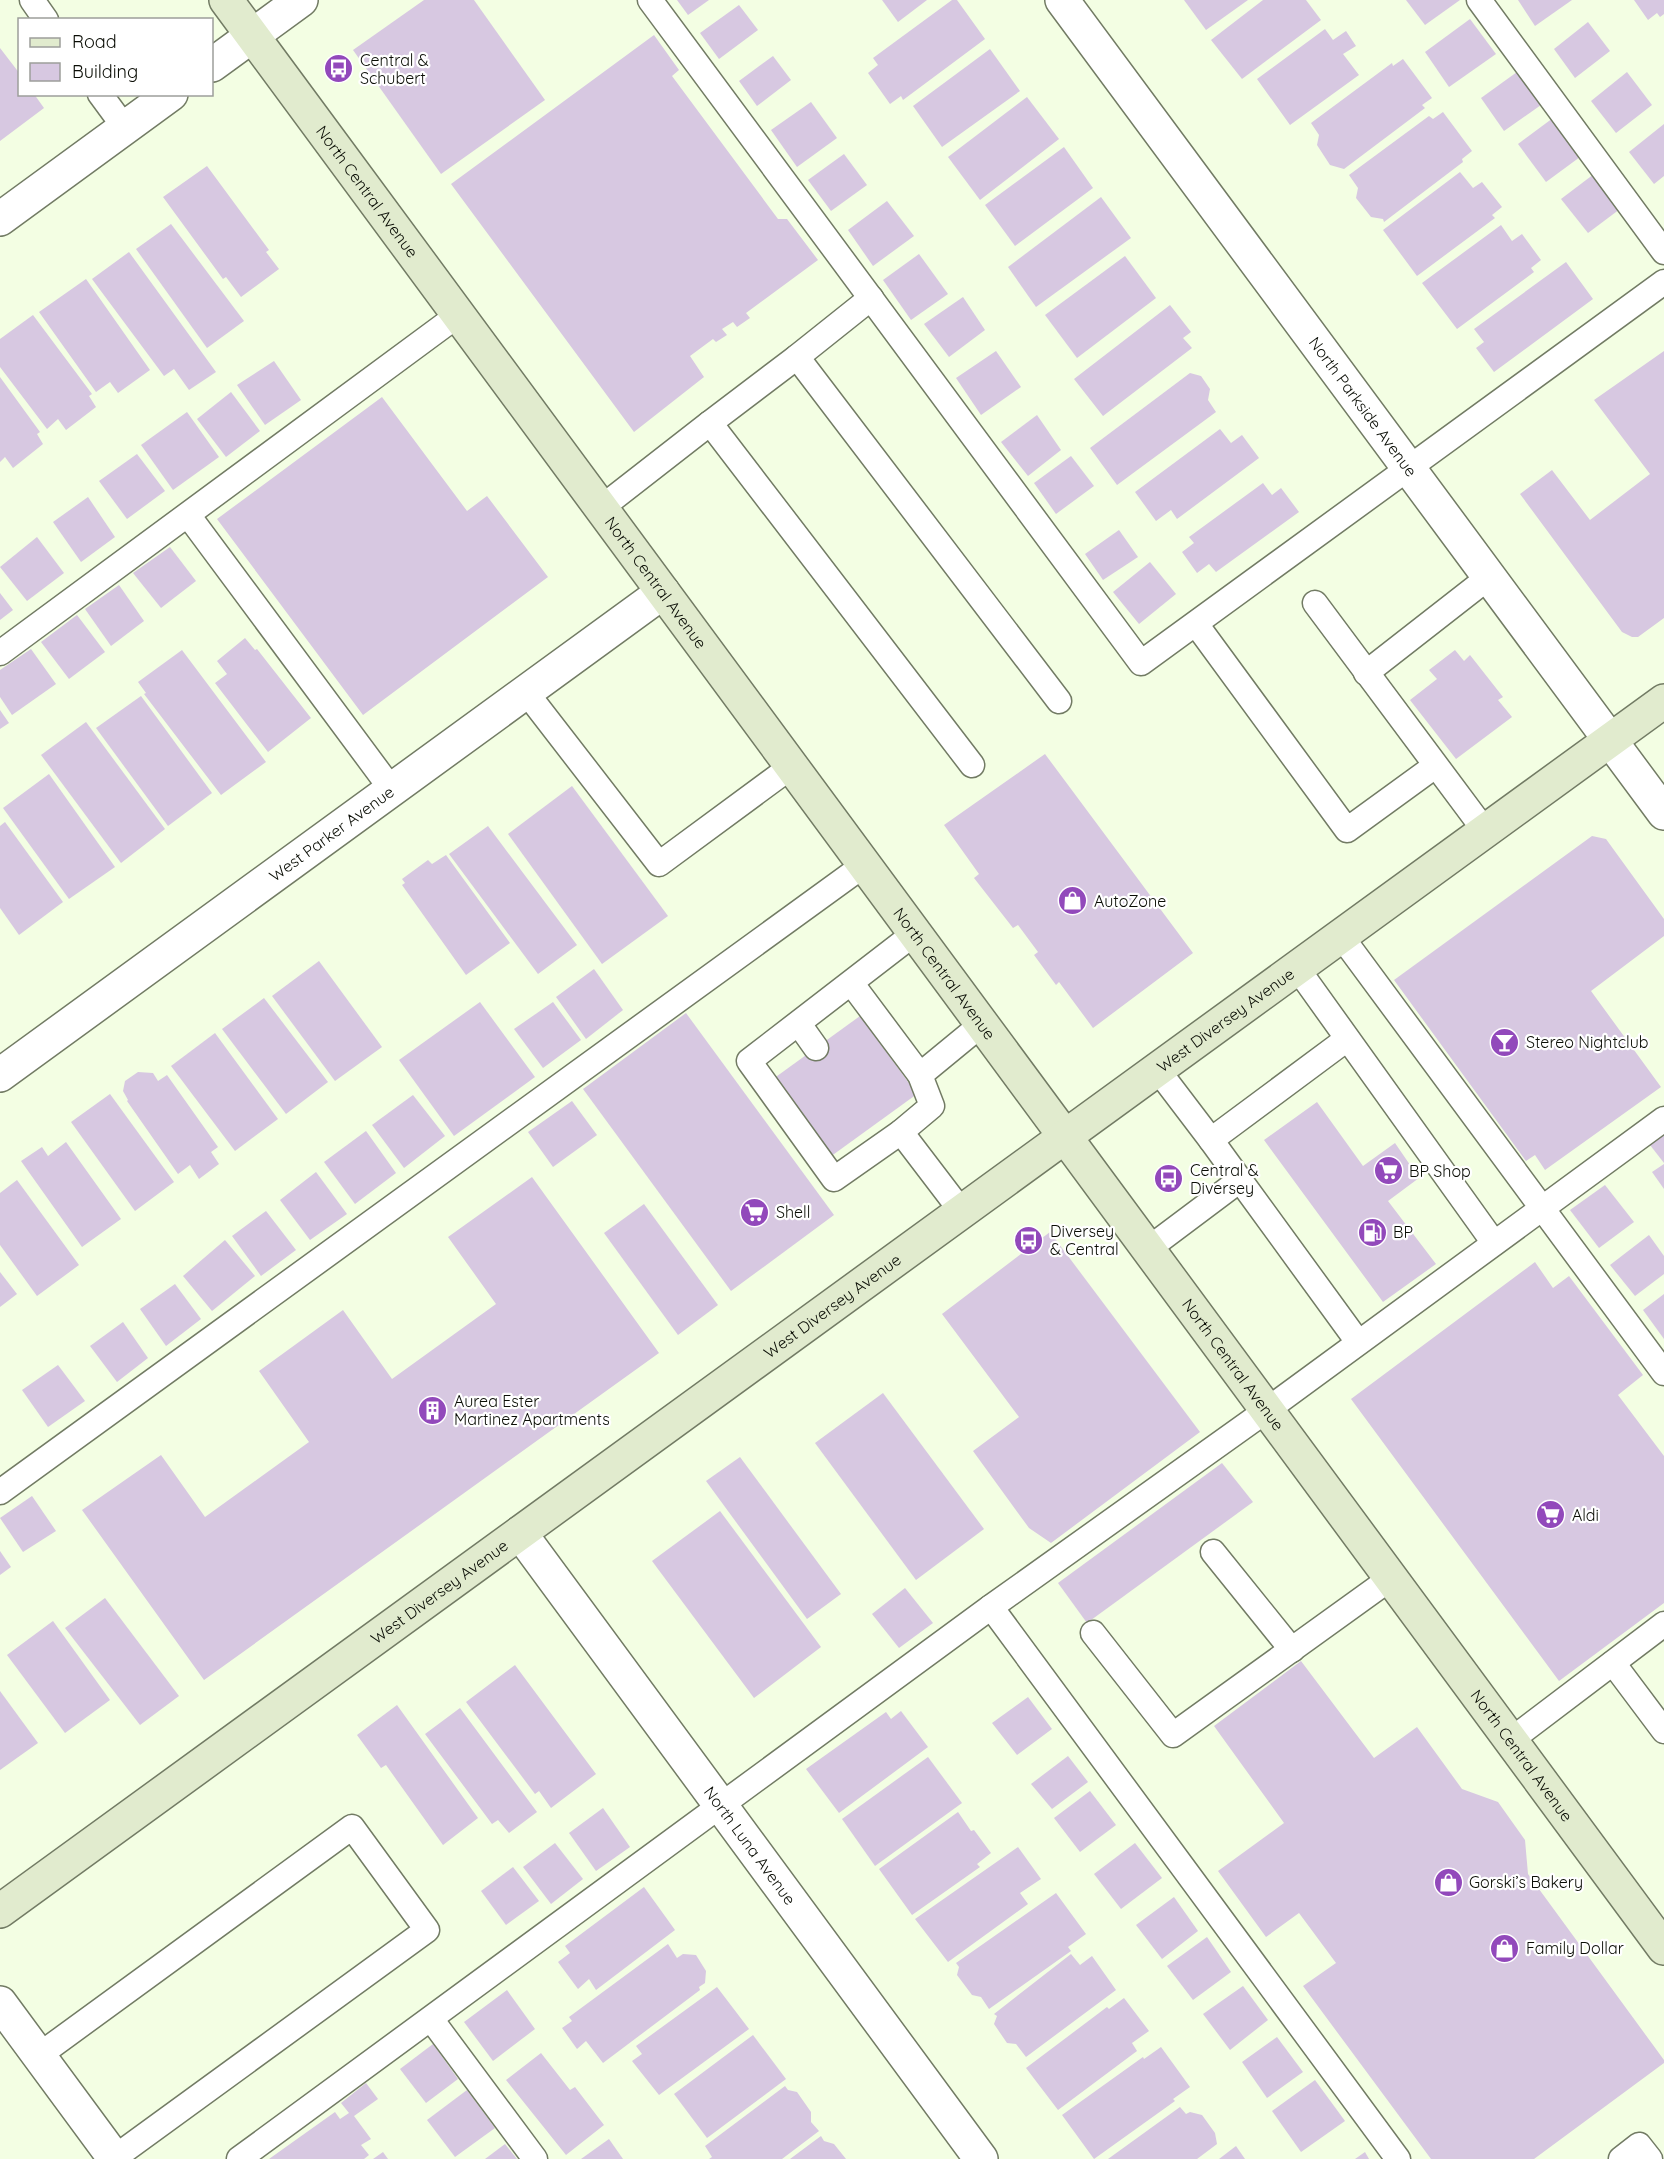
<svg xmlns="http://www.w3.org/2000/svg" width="1664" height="2159" font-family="Quicksand,sans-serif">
<rect width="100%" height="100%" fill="#f3fee3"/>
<g fill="#d7c8e1">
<polygon points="424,0 474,0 545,100 441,174 353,50"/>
<polygon points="677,0 709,0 688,15"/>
<polygon points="882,0 927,0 898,22"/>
<polygon points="952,0 957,0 985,39 903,100 901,96 890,104 868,73 878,65 873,58"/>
<polygon points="1184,0 1248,0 1206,30"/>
<polygon points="1263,0 1306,0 1321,20 1242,79 1211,40"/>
<polygon points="1406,0 1460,0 1425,25"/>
<polygon points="1518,0 1572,0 1535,26"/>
<polygon points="1634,0 1664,0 1664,14 1660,17 1657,13 1648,20"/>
<polygon points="739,5 758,30 719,59 700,33"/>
<polygon points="1470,19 1496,54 1449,87 1425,52"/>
<polygon points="1588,22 1610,51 1575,78 1554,49"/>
<polygon points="1325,29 1333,40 1346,31 1356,46 1343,54 1359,75 1290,125 1257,79"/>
<polygon points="654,35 679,70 672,76 778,219 787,219 818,260 746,313 750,318 737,327 733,322 722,329 727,335 716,342 713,339 690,356 704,377 634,432 451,184"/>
<polygon points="0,48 20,74 20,94 34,94 44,108 0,141"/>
<polygon points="990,49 1020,91 942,147 913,106"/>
<polygon points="773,56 791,80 757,106 739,81"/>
<polygon points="1403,59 1432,98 1422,105 1425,108 1344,169 1330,165 1317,145 1319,135 1311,123 1392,63 1393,66"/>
<polygon points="1517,72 1541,105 1504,131 1481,98"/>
<polygon points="1627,72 1652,105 1616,133 1591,101"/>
<polygon points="1027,97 1059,139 980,200 948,157"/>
<polygon points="811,102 837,138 797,167 771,130"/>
<polygon points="1443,112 1472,151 1462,159 1463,162 1384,222 1383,219 1371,217 1356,198 1358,188 1349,175 1429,116 1433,119"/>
<polygon points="1553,118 1580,157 1546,182 1518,144"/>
<polygon points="1664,124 1664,176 1654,184 1629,152"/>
<polygon points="1064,147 1093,188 1015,246 985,205"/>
<polygon points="844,154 867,185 831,211 808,180"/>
<polygon points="207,166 269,250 266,252 279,269 241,297 226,277 223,279 163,197"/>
<polygon points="1460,172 1473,188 1482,182 1502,207 1492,215 1495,218 1417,276 1383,230"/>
<polygon points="1594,174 1620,209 1588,233 1561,199"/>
<polygon points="1101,197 1131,238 1036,307 1008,267"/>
<polygon points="887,201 914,236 873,266 848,230"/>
<polygon points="171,224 244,321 207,348 136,249"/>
<polygon points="1501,225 1512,241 1522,234 1541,260 1531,268 1534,272 1457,329 1422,283"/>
<polygon points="129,252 216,372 189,390 174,369 164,376 92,279"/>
<polygon points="919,254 948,294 911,320 883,280"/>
<polygon points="1125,256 1156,298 1077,358 1045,315"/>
<polygon points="1566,262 1593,299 1494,372 1476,348 1484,342 1474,329"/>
<polygon points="86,279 150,370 118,393 110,382 96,392 39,312"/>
<polygon points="963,297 985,330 949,357 924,324"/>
<polygon points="1170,305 1191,332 1183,338 1192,348 1103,416 1074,379"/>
<polygon points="33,315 92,394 89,396 96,407 66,430 58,419 47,429 0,367 0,339"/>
<polygon points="996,351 1021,387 981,415 956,378"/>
<polygon points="1664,351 1664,618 1638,637 1632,637 1622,632 1520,494 1552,470 1590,520 1650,474 1594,400"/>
<polygon points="274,361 301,400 265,425 237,385"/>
<polygon points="1190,373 1201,376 1210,389 1208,400 1216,412 1117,485 1090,448"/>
<polygon points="0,377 40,432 37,434 43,444 13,468 5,457 0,462"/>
<polygon points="231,392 260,431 226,457 197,419"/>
<polygon points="382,397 467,511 487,496 548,577 363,715 217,519"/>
<polygon points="187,412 219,457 173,490 141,445"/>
<polygon points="1037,415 1061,450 1028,476 1001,442"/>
<polygon points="1220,429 1231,443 1242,435 1259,458 1177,519 1171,510 1156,521 1135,492"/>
<polygon points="137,454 165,491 127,519 99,481"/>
<polygon points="1071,456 1094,486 1056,514 1034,483"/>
<polygon points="1263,483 1272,495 1281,488 1299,512 1216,572 1209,564 1197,573 1182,552 1194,543 1189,537"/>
<polygon points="88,497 115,537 81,562 53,522"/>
<polygon points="1119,530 1138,557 1103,580 1085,554"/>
<polygon points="37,537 64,573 27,601 0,567"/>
<polygon points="170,547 196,581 161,608 133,573"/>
<polygon points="1150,562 1176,594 1139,624 1113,592"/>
<polygon points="119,585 144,621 111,646 85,609"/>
<polygon points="0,593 13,610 0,620"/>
<polygon points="77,615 105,652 69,679 41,642"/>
<polygon points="245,638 255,650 257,649 311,718 268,752 215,683 227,674 217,661"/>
<polygon points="31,649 56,684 12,715 0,697 0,670"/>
<polygon points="182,650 266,762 221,795 144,694 146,693 138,682"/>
<polygon points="1455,650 1464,661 1470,655 1503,697 1498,700 1512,717 1456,759 1410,700 1437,679 1429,670"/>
<polygon points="141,696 212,793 168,826 96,728"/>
<polygon points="0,710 9,723 0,729"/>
<polygon points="86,722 165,829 121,863 41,755"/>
<polygon points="1045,754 1193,953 1093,1028 1059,982 1056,985 1034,955 1038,952 1018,925 1013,928 974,878 979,874 944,825"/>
<polygon points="49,774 115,867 69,899 3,808"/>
<polygon points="572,786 668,916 602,964 508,834"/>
<polygon points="5,822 63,902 19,935 0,908 0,826"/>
<polygon points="488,826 577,945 538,974 449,854"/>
<polygon points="1592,836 1606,839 1664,919 1664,936 1591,991 1661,1087 1545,1170 1535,1155 1526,1161 1394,980"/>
<polygon points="446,855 510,943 466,975 402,885 405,883 402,879 428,860 432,864"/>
<polygon points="319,961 382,1047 335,1081 272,996"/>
<polygon points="594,969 623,1010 586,1039 556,997"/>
<polygon points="264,998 328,1082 286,1114 222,1029"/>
<polygon points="480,1002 535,1077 454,1136 399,1060"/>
<polygon points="553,1002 581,1040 543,1068 514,1029"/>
<polygon points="686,1013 834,1215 731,1291 583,1089"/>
<polygon points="860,1016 917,1094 830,1157 773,1079"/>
<polygon points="215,1033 278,1119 235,1151 171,1066"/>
<polygon points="138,1072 153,1073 158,1081 167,1075 218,1147 211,1152 219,1164 199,1179 190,1165 178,1174 127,1101 128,1100 123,1091 125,1081"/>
<polygon points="110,1094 174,1182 135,1211 71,1122"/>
<polygon points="413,1095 445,1136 404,1168 372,1125"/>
<polygon points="572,1101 597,1135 553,1167 528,1132"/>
<polygon points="1317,1102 1363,1166 1395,1143 1419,1178 1388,1201 1436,1264 1383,1302 1264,1140"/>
<polygon points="366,1131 396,1173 355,1204 324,1162"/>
<polygon points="1664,1135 1664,1163 1650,1145"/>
<polygon points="66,1142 121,1219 82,1247 21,1161 42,1147 48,1156"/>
<polygon points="1664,1164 1664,1189 1652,1172"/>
<polygon points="316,1172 347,1214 310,1240 280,1200"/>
<polygon points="532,1177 659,1353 204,1680 82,1510 161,1455 205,1517 309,1442 259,1371 343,1310 392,1379 496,1304 448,1237"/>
<polygon points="17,1180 79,1265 37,1296 0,1245 0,1193"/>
<polygon points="1605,1185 1634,1222 1599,1248 1570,1210"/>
<polygon points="644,1204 718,1305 678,1335 604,1233"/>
<polygon points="266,1211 296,1250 261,1276 232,1236"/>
<polygon points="1050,1232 1200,1432 1051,1543 1029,1528 973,1451 1019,1417 942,1314"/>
<polygon points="1649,1235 1664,1256 1664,1274 1635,1296 1610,1265"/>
<polygon points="225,1240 255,1276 212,1311 183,1276"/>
<polygon points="1535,1262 1553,1288 1569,1276 1643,1375 1618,1395 1664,1456 1664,1603 1559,1681 1351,1399"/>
<polygon points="0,1272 17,1294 0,1307"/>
<polygon points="175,1284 201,1319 166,1346 140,1309"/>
<polygon points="1664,1294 1664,1339 1643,1310"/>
<polygon points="123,1322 148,1358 117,1382 90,1346"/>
<polygon points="58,1365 85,1401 48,1427 22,1390"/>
<polygon points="883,1393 984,1529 916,1580 815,1443"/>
<polygon points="740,1457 841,1594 807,1619 706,1481"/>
<polygon points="1222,1463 1253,1502 1087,1623 1058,1583"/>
<polygon points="32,1496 56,1531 23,1552 0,1518"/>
<polygon points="720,1511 821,1647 754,1698 652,1561"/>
<polygon points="0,1551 11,1567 0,1575"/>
<polygon points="905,1588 933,1623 899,1648 872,1614"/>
<polygon points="105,1598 179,1696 140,1725 65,1628"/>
<polygon points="53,1621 110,1700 65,1733 7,1655"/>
<polygon points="1301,1661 1374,1758 1417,1727 1462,1789 1498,1802 1525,1840 1528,1874 1664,2060 1664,2063 1534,2159 1431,2159 1303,1986 1336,1963 1299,1913 1266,1937 1218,1871 1284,1823 1214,1726"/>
<polygon points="515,1665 596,1774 551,1808 539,1791 535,1794 466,1702"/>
<polygon points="0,1691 38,1743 0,1770"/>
<polygon points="1028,1697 1052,1729 1017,1755 992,1723"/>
<polygon points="397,1705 478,1818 443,1845 386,1765 381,1768 357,1735"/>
<polygon points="460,1708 537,1812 509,1833 498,1820 492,1824 425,1734"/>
<polygon points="901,1711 928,1747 839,1813 806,1769 886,1712 891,1719"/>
<polygon points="1068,1756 1088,1782 1052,1809 1031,1784"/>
<polygon points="928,1757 962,1803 875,1866 842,1819"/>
<polygon points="1090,1791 1116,1825 1080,1852 1054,1818"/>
<polygon points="603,1808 630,1847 596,1871 569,1833"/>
<polygon points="958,1812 971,1831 974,1830 991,1853 977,1864 980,1867 912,1915 879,1869"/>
<polygon points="555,1843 583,1879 551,1904 523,1867"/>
<polygon points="1135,1843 1162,1878 1121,1909 1094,1874"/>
<polygon points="1018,1847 1041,1879 1020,1893 1028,1904 948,1962 915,1919"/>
<polygon points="513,1867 539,1901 506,1925 481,1891"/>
<polygon points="644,1887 675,1930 596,1990 589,1979 578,1989 558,1962 570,1953 565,1946"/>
<polygon points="1056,1893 1086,1934 1068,1947 1071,1951 989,2009 981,1997 972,1995 957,1975 959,1967 956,1963"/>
<polygon points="1174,1897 1198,1931 1162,1959 1136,1925"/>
<polygon points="1207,1937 1231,1972 1193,2000 1167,1966"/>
<polygon points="668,1944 677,1958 683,1954 696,1955 706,1971 705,1983 699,1987 700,1990 603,2063 586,2041 577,2049 562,2028 572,2021 569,2017"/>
<polygon points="1071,1954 1080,1965 1092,1956 1116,1990 1026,2057 1016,2044 1007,2043 994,2024 997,2016 994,2014"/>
<polygon points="1243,1986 1268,2020 1230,2050 1203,2014"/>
<polygon points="717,1987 749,2029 659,2095 632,2061 642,2054 636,2046"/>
<polygon points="507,1990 535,2029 493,2061 464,2022"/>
<polygon points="1124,1998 1149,2031 1132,2043 1137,2051 1058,2110 1026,2068 1107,2007 1109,2009"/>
<polygon points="753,2035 786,2079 707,2138 674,2094"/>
<polygon points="1277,2037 1303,2072 1267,2098 1242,2062"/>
<polygon points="433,2044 458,2079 426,2103 400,2069"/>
<polygon points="1161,2047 1190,2087 1173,2099 1175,2101 1094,2159 1062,2115 1143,2057 1144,2059"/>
<polygon points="541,2053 570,2090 575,2087 604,2125 566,2155 506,2080"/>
<polygon points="1315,2080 1345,2121 1301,2152 1272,2111"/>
<polygon points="366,2083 378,2099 354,2116 371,2139 361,2145 369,2155 364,2159 269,2159 335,2112 340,2119 349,2113 341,2103"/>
<polygon points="785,2086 788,2090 797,2092 811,2112 811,2122 819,2131 782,2159 709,2159 712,2157 705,2146"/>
<polygon points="467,2090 495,2128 455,2157 427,2120"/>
<polygon points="1180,2107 1186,2114 1190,2112 1202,2115 1215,2133 1217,2144 1197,2159 1108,2159"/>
<polygon points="821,2136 824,2141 834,2144 846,2159 790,2159"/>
<polygon points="609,2139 623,2159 581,2159"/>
<polygon points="505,2144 517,2159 485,2159"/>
<polygon points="1236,2146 1245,2159 1219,2159"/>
<polygon points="383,2152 388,2159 373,2159"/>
<polygon points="1365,2152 1369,2159 1355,2159"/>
</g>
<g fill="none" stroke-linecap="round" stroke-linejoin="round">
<defs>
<g id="lane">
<polyline points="32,0 46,20"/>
<polyline points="650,0 1141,663 1664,282"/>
<polyline points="1479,0 1664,252"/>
<polyline points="100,94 125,128"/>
<polyline points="797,357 871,298"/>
<polyline points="710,423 797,357 1059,701"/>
<polyline points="601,508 710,423 972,765"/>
<polyline points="188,515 392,790"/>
<polyline points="1315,603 1485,831"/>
<polyline points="1196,624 1347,830 1435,766"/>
<polyline points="0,653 458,315"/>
<polyline points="1366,673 1489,577"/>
<polyline points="526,692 659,864 792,766"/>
<polyline points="915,933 749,1061 834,1179 901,1132 962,1212"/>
<polyline points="1341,936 1664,1373"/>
<polyline points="1297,968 1494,1243"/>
<polyline points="852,984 920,1075 932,1106 901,1132"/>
<polyline points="799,1024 816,1048"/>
<polyline points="1157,1069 1211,1140 1347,1039"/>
<polyline points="920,1075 982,1024"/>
<polyline points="1240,1180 1358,1342"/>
<polyline points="1148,1249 1240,1180 1211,1140"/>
<polyline points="0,1492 864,865"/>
<polyline points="1213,1552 1292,1650"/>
<polyline points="991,1607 1398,2159"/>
<polyline points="1093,1633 1173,1735 1391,1578"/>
<polyline points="1613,1663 1664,1731"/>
<polyline points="1511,1740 1664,1624"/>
<polyline points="431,2019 535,2159"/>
<polyline points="38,2056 352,1827 427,1930 114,2158"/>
<polyline points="239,2159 991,1607 1267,1410 1664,1119"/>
<polyline points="1621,2159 1639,2145 1650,2159"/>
</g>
<g id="street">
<path id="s1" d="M1062,0L1664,813"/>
<polyline points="212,65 301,0"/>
<polyline points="0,219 171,94"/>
<path id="s2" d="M0,1075L663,592"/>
<path id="s3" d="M520,1533L981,2159"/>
<polyline points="0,2003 115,2159"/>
</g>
<g id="secondary">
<path id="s4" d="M226,0L1664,1948"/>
<path id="s5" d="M0,1911L1664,701"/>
</g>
</defs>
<use href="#lane" stroke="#727b64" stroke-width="27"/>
<use href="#street" stroke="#727b64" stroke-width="36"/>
<use href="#secondary" stroke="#727b64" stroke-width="36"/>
<use href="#lane" stroke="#fff" stroke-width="24"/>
<use href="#street" stroke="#fff" stroke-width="33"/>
<use href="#secondary" stroke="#e1ebce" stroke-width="33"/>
</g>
<defs>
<symbol id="bus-disc" viewBox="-11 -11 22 22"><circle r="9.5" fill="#9249bb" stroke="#fff"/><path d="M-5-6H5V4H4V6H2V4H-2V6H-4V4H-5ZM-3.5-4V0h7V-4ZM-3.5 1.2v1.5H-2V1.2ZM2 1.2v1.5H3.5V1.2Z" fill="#fff"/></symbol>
<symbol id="shop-disc" viewBox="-11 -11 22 22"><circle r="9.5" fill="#9249bb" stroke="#fff"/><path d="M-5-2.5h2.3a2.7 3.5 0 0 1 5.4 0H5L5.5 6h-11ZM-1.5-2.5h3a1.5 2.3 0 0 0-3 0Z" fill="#fff"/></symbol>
<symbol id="bar-disc" viewBox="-11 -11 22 22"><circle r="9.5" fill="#9249bb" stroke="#fff"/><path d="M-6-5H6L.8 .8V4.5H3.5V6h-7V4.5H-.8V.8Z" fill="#fff"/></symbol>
<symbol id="supermarket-disc" viewBox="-11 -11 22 22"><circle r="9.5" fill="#9249bb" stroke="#fff"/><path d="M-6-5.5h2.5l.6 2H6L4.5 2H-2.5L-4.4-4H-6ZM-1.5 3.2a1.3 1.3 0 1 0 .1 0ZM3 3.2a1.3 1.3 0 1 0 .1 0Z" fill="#fff"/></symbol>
<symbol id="fuel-disc" viewBox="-11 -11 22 22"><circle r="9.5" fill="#9249bb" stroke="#fff"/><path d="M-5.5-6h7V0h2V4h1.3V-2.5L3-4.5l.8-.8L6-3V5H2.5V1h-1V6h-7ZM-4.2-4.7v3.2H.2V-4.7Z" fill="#fff"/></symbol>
<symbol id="building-disc" viewBox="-11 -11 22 22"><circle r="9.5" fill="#9249bb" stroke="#fff"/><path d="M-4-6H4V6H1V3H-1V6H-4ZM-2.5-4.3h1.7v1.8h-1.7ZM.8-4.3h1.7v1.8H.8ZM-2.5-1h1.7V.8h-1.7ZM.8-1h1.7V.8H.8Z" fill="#fff"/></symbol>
</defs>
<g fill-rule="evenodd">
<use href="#bus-disc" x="322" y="52" width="33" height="33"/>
<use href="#shop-disc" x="1056" y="884" width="33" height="33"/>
<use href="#bar-disc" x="1488" y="1026" width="33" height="33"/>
<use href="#supermarket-disc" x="1372" y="1154" width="33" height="33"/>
<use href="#bus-disc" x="1152" y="1162" width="33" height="33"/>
<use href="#supermarket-disc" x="738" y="1196" width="33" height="33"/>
<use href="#fuel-disc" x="1356" y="1216" width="33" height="33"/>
<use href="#bus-disc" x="1012" y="1224" width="33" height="33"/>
<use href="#building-disc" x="416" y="1394" width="33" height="33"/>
<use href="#supermarket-disc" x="1534" y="1498" width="33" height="33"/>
<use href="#shop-disc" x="1432" y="1866" width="33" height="33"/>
<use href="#shop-disc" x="1488" y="1932" width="33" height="33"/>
</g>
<g text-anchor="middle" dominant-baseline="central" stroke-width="4.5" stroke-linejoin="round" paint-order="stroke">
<g font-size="16" fill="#0a0d05" stroke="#fff" text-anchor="start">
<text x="360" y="60">Central &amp;<tspan x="360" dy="18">Schubert</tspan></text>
<text x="1094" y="901">AutoZone</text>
<text x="1526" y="1042">Stereo Nightclub</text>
<text x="1190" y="1170">Central &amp;<tspan x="1190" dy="18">Diversey</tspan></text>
<text x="1409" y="1171">BP Shop</text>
<text x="776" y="1212">Shell</text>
<text x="1050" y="1231">Diversey<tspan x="1050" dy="18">&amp; Central</tspan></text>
<text x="1393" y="1232">BP</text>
<text x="454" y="1401">Aurea Ester<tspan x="454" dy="18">Martinez Apartments</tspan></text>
<text x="1572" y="1515">Aldi</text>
<text x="1469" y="1882">Gorski’s Bakery</text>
<text x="1526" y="1948">Family Dollar</text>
</g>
<g font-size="16" fill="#0a0d05" stroke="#fff">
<text stroke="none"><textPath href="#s4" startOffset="238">North Central Avenue</textPath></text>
<text stroke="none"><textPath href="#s1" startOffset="506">North Parkside Avenue</textPath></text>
<text stroke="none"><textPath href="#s4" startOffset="724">North Central Avenue</textPath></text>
<text stroke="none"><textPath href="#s2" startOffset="410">West Parker Avenue</textPath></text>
<text stroke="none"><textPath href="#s4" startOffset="1210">North Central Avenue</textPath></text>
<text stroke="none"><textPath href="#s5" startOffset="1515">West Diversey Avenue</textPath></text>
<text stroke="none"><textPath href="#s5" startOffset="1029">West Diversey Avenue</textPath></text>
<text stroke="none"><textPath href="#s4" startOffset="1696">North Central Avenue</textPath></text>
<text stroke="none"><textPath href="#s5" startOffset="543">West Diversey Avenue</textPath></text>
<text stroke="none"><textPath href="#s4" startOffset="2182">North Central Avenue</textPath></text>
<text stroke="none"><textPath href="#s3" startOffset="388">North Luna Avenue</textPath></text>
</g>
</g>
<rect x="18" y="18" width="195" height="78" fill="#ffffff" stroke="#9d9e9b" stroke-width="1.5"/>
<rect x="30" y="38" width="30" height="9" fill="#e1ebce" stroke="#9d9e9b" stroke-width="1.5"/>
<text x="72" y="48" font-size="18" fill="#0a0d05">Road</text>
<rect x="30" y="63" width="30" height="18" fill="#d7c8e1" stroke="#9d9e9b" stroke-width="1.5"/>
<text x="72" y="78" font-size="18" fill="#0a0d05">Building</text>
</svg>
